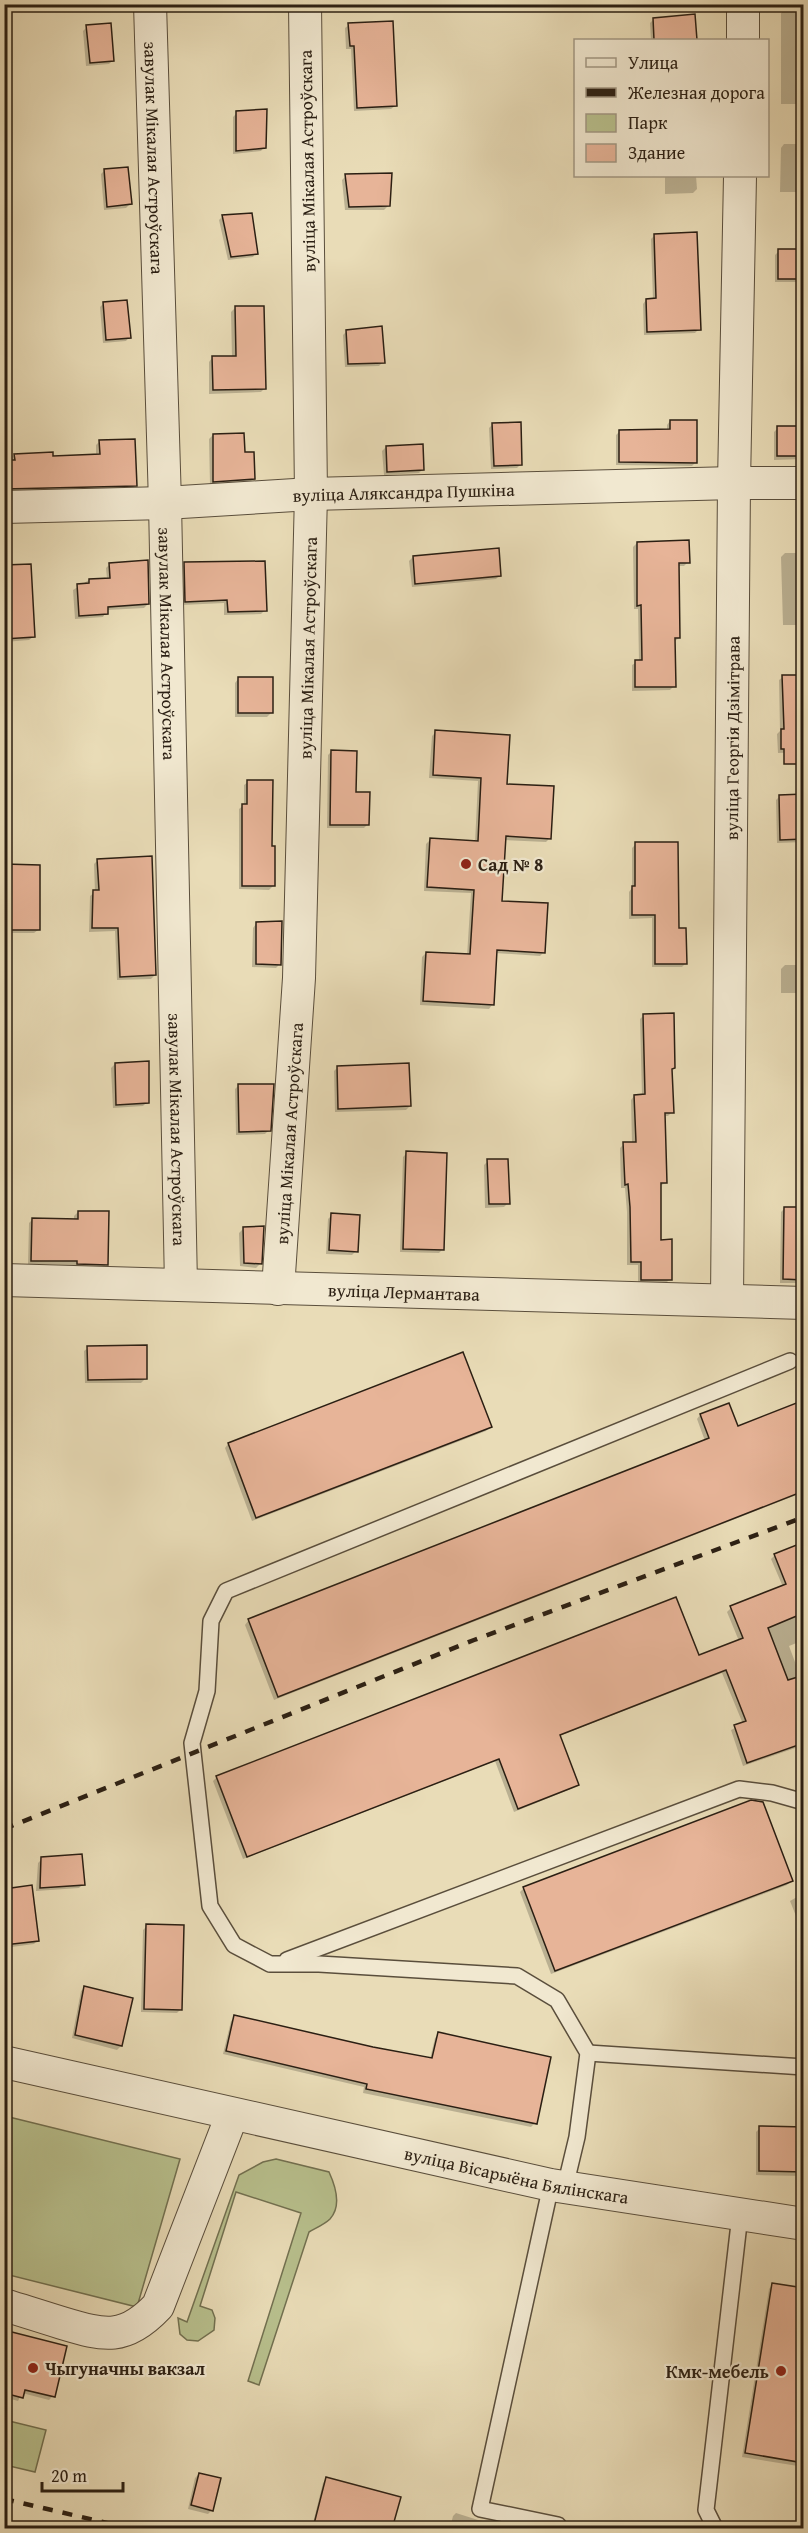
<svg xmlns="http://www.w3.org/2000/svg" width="808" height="2533" font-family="'Gentium Book Plus',serif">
<rect width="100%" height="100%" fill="#e9dcb7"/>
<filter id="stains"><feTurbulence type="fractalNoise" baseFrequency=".00333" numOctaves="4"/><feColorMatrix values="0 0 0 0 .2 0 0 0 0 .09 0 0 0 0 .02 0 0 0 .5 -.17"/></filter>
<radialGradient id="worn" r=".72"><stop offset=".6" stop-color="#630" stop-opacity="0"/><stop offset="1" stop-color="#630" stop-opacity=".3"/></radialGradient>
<g fill="#b8c08d" stroke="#727050" stroke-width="1.5">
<polygon points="5,2116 180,2159 137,2307 5,2274"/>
<path d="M276,2159L329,2172C335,2185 342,2206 330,2219C325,2224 316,2228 309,2232L259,2385L248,2381L301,2213L236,2192L200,2306L212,2310L215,2318L214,2330L198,2341L187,2340L180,2334L178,2318L187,2322L239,2175L263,2162Z"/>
<polygon points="5,2420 46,2430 35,2472 5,2465"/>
</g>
<g fill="#0003">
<polygon points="233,4 268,4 233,6"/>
<polygon points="804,9 804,104 781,104 781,13 785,10"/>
<polygon points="694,16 695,40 651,40 650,23 654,19"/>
<polygon points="349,25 395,106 391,109 354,111 351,49 346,49 345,28"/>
<polygon points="87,27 113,60 109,64 86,66 83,31"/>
<polygon points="237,113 264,147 261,151 233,154 233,117"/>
<polygon points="784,144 804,144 804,192 780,192 781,148"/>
<polygon points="105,170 130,204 126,208 104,210 101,174"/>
<polygon points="346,176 388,206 384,210 345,210 342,180"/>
<polygon points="665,176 696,176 697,189 693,193 665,194"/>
<polygon points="223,216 256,253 253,257 228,260 219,220"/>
<polygon points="655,235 699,329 695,333 644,335 643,304 646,300 653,300 651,239"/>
<polygon points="779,251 804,251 804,282 775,282 775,255"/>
<polygon points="103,304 129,337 126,341 103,343 100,307"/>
<polygon points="235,308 265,388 261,392 209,394 209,362 212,358 232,357 231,312"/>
<polygon points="347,331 383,362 379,366 345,367 343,335"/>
<polygon points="670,421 696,462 692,466 616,465 616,435 619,432 667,431 667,425"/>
<polygon points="493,424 521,464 517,468 491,469 489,428"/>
<polygon points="778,428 804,428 804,459 774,460 774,432"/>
<polygon points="213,435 244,453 253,479 249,483 210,485 209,439"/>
<polygon points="100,441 135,485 132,489 4,492 4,456 52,454 52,457 96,455 96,445"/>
<polygon points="386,447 423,469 419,473 384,475 382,451"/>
<polygon points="637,543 688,562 684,566 678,566 679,638 675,641 674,686 670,690 632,691 632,665 639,661 638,609 634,609 633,547"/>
<polygon points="785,553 804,553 804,625 783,625 781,557"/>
<polygon points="413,557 499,576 496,579 412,587 409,561"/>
<polygon points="110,564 148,604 144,608 107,610 103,617 75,619 73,590 89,580 107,579 106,568"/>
<polygon points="185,564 265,610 261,614 224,615 224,603 182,605 181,568"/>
<polygon points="4,567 33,637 29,640 4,642"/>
<polygon points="783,677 804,752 778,753 777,734 780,731 779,680"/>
<polygon points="238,679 271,713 267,717 235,717 235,683"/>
<polygon points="436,732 506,785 550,838 546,842 504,840 500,902 544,952 540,956 495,953 492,1005 489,1009 420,1005 422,957 426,953 467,956 471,893 424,891 426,844 430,840 475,843 478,781 429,778 432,736"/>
<polygon points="332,751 355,793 368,824 364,828 327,828 328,755"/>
<polygon points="248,782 270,847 273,886 269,890 239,889 239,809 244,805 244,785"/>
<polygon points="780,796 804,796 804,842 777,843 776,800"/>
<polygon points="636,844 678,930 686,963 682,967 652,967 652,918 629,919 629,892 632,888 632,848"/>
<polygon points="98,860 155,975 151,979 117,980 115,931 89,932 90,896 95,892 94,864"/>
<polygon points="4,866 38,930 34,933 7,933 7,919 4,919"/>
<polygon points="256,924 280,964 276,968 252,967 253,928"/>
<polygon points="785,965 804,965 804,993 781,993 781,969"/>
<polygon points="644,1015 674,1068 671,1071 672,1112 668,1116 664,1116 666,1183 659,1186 660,1241 670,1279 666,1283 638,1283 638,1265 627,1265 627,1212 625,1188 621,1188 620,1148 624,1144 632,1143 631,1100 634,1096 642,1096 640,1019"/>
<polygon points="115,1064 147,1102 143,1106 113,1108 111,1068"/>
<polygon points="338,1067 410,1106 406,1110 335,1112 334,1071"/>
<polygon points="239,1085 269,1130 265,1134 236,1135 235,1089"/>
<polygon points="407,1153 443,1249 439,1253 400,1252 403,1157"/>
<polygon points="488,1161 508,1203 504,1207 485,1208 484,1165"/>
<polygon points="785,1208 804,1209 804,1283 780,1283 781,1212"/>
<polygon points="78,1212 106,1264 103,1268 74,1267 74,1265 28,1264 29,1223 33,1219 74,1220 74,1216"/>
<polygon points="332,1215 356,1251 352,1255 326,1254 328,1219"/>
<polygon points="243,1229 260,1264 256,1268 240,1266 239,1233"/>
<polygon points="88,1348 145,1379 141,1383 85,1383 84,1351"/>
<polygon points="804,1401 804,1492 274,1700 245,1625 248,1621 705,1441 697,1419 700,1415 728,1404 737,1427"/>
<polygon points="490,1427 486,1431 252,1521 225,1448 228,1444"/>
<polygon points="804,1544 804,1640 789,1646 804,1686 804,1745 743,1766 731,1730 743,1724 722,1673 559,1736 577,1784 573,1788 514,1812 495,1761 243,1859 213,1781 217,1777 698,1657 739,1641 727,1612 731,1608 783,1587 771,1559 775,1555"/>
<polygon points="42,1859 83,1884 79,1888 36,1891 38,1863"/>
<polygon points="791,1881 787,1885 551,1974 520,1892 524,1888"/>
<polygon points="4,1890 38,1940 34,1944 4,1948"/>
<polygon points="804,1893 804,1936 790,1901"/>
<polygon points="147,1926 181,2009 177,2013 141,2012 143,1930"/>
<polygon points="85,1988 121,2046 117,2050 72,2038 81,1991"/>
<polygon points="235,2017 373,2049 430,2059 435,2038 439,2034 535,2123 531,2127 363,2093 364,2087 223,2054 231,2021"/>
<polygon points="760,2128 804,2129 804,2176 756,2175 756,2132"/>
<polygon points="772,2285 804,2290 804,2467 742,2457 769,2289"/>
<polygon points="4,2332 53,2396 49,2400 22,2393 18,2401 4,2397"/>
<polygon points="199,2474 212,2510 208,2514 188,2509 195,2478"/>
<polygon points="327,2479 391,2528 312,2527 323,2483"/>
<polygon points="456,2513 478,2520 518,2528 450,2528 453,2516"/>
</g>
<g fill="#e7b498" stroke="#2b1f13" stroke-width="1.5">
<polygon points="695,14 697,40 654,40 653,18"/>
<polygon points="393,21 397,106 357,108 354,46 350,46 348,23"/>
<polygon points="111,23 114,61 90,63 86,25"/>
<polygon points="267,109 266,148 236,151 236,111"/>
<polygon points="128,167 132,204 107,207 104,169"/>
<polygon points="392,173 390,206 349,207 345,174"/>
<polygon points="252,213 258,254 231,257 222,215"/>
<polygon points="697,232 701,330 647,332 646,299 656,298 654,234"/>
<rect x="778" y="249" width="26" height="30"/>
<polygon points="127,300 131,338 106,340 103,302"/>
<polygon points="235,306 264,306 266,389 213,390 212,356 236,356"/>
<polygon points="382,326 385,363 348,364 346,330"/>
<polygon points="670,420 697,420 697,463 619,462 619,430 670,429"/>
<polygon points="521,422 522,465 494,466 492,423"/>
<rect x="777" y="426" width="27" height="30"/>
<polygon points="244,433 245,452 254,452 255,479 213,482 213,434"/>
<polygon points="135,439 137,486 4,489 4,460 15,460 14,454 53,452 53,456 100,454 99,440"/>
<polygon points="423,444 424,470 387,472 386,446"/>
<polygon points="689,540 690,563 679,563 680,638 675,638 676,687 635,687 635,660 642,660 641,605 637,606 637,542"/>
<polygon points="499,548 501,576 415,584 413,556"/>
<polygon points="148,560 149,604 108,607 108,614 79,616 77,584 89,583 89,579 110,578 109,563"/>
<polygon points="265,561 267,611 228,612 227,600 185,602 184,562"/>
<polygon points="31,564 35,637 4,639 4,565"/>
<polygon points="782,675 804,675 804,764 784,764 784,749 781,749 781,729 784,729"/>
<rect x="238" y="677" width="35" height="36"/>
<polygon points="435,730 510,735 507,784 554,786 551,839 506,836 502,901 548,903 545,953 497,950 494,1005 423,1001 426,952 470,954 474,890 427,887 430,838 478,841 481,778 433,775"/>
<polygon points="331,750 357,751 356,792 370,792 369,825 330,825"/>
<polygon points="247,780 273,780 272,846 275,846 275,886 242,886 242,804 247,804"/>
<polygon points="804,794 804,839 780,840 779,795"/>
<polygon points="635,842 678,842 679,928 686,928 687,964 655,964 655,915 632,915 632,886 635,886"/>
<polygon points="152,856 156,975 120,977 118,928 92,928 93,890 99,890 97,859"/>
<polygon points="4,864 40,865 40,930 10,930 10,916 4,916"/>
<polygon points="282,921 281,965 256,964 256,922"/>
<polygon points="674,1013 675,1068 672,1069 674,1113 665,1113 667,1183 661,1183 661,1240 672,1239 672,1280 641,1280 641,1262 631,1262 630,1207 628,1184 625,1185 623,1142 636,1142 634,1095 645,1094 643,1014"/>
<polygon points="149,1061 149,1103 116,1105 115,1063"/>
<polygon points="409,1063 411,1106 338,1109 337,1066"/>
<polygon points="238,1084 274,1084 271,1131 239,1132"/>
<polygon points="406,1151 447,1153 444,1250 403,1249"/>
<polygon points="487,1159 508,1159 510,1204 489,1204"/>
<polygon points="784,1207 804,1207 804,1280 783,1279"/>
<polygon points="78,1211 109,1211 108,1265 77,1264 77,1261 31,1261 32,1218 78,1219"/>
<polygon points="331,1213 360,1215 358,1252 329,1250"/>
<polygon points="264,1226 262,1264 244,1263 243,1227"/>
<polygon points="147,1345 147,1379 88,1380 87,1346"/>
<polygon points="463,1352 492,1427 256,1518 228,1443"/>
<polygon points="804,1400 804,1491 278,1697 248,1619 709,1438 700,1414 729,1403 738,1426"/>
<polygon points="804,1542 804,1624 799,1615 768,1628 788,1680 804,1675 804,1743 747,1763 734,1725 746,1721 726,1670 560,1735 579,1785 518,1809 499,1759 247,1857 216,1776 676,1597 699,1655 743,1638 730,1606 786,1584 774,1554"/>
<polygon points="751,1800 763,1802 793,1881 555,1971 523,1887"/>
<polygon points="82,1854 85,1885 40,1888 41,1857"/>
<polygon points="32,1885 39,1941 4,1945 4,1889"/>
<polygon points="146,1924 184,1925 182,2010 144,2009"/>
<polygon points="84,1986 133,1998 122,2046 75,2035"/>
<polygon points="234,2015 373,2047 432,2058 438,2032 551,2057 537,2124 366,2089 367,2084 226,2051"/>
<polygon points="759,2126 804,2127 804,2172 759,2171"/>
<polygon points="772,2283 804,2288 804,2463 745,2453"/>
<polygon points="4,2330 67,2346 55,2397 25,2390 23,2398 4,2393"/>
<polygon points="199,2473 221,2478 213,2511 191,2505"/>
<polygon points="326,2477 401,2497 392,2529 333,2529 314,2524"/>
</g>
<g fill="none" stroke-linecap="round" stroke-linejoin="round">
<defs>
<g id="service">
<polyline points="287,1960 739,1789 772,1793 804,1802"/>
<polyline points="588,2053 804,2067"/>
<polyline points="551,2185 480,2509 558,2525"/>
<polyline points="565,2187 577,2137 588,2053 557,2000 517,1976 319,1964 270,1964 234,1945 210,1906 192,1743 207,1691 211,1621 226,1591 790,1361"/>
<polyline points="715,2528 706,2510 740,2215"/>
</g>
<g id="minor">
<path id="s1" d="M150,4L165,503L181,1285"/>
<polyline points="743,40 743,4"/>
<path id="s2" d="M4,507L165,503L311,494L734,483H804"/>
<path id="s3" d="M4,1280L804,1303"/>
<path id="s4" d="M278,1289L299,978L311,494L305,4"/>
<path id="s5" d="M727,1300L734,483L740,176"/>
<path id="s6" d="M4,2062L551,2185L804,2224"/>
<path d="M4,2305C24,2311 43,2317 62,2323C105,2336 125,2341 158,2306L232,2115"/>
</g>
</defs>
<use href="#service" stroke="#5a4e3c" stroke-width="18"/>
<use href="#minor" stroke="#5a4e3c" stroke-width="34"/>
<use href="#service" stroke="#f1e8d0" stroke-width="15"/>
<use href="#minor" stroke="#f1e8d0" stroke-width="32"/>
<g stroke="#2b1f13" stroke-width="4.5" stroke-dasharray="10 10" stroke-linecap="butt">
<polyline points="4,1829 474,1640 804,1517"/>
<polyline points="4,2499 129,2528"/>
</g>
</g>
<g fill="#8f2418" stroke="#f1e8d0" stroke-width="2">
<circle cx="466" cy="864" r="6"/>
<circle cx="33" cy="2368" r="6"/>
<circle cx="781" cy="2371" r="6"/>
</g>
<g text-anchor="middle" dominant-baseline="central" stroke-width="4.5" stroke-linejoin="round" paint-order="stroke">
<g font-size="18" fill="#2b1f13" stroke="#f1e8d0">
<text stroke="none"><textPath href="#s1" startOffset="154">завулак Мікалая Астроўскага</textPath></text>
<text transform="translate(307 161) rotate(-91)">вуліца Мікалая Астроўскага</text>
<text stroke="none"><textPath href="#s2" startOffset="400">вуліца Аляксандра Пушкіна</textPath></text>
<text stroke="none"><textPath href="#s1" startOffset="640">завулак Мікалая Астроўскага</textPath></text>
<text stroke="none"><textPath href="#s4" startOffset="642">вуліца Мікалая Астроўскага</textPath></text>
<text stroke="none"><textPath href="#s5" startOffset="562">вуліца Георгія Дзімітрава</textPath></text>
<text stroke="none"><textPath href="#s1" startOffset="1126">завулак Мікалая Астроўскага</textPath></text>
<text stroke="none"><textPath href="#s4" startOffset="156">вуліца Мікалая Астроўскага</textPath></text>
<text stroke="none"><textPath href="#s3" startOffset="400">вуліца Лермантава</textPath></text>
<text stroke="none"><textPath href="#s6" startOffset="525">вуліца Вісарыёна Бялінскага</textPath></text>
</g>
<g font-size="18" font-weight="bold" fill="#2b1f13" stroke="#f1e8d0" text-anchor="start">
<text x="478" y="864">Сад № 8</text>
<text x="45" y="2368">Чыгуначны вакзал</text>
<text x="769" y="2371" text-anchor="end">Кмк-мебель</text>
</g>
</g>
<rect width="808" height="2533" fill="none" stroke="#e9dcb7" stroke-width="24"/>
<rect x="6" y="6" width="796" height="2521" fill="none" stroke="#2b1f13" stroke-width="3"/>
<rect x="12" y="12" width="784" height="2509" fill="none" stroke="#2b1f13" stroke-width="1.5"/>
<rect x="574" y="39" width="195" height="138" fill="#f1e8d0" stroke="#a29884" stroke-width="1.5"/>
<rect x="586" y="58" width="30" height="9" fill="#f1e8d0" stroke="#a29884" stroke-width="1.5"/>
<text x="628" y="69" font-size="18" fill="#2b1f13">Улица</text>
<rect x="586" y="88" width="30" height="9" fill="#2b1f13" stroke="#a29884" stroke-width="1.5"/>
<text x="628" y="99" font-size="18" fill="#2b1f13">Железная дорога</text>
<rect x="586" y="114" width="30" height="18" fill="#b8c08d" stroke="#a29884" stroke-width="1.5"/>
<text x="628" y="129" font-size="18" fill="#2b1f13">Парк</text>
<rect x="586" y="144" width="30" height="18" fill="#e7b498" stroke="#a29884" stroke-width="1.5"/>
<text x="628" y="159" font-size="18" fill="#2b1f13">Здание</text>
<path d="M42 2482v9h81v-9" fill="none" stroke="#2b1f13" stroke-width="3"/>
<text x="51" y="2482" font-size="18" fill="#2b1f13" stroke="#f1e8d0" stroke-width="4.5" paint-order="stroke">20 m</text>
<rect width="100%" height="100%" filter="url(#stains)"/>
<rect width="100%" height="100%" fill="url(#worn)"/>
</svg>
